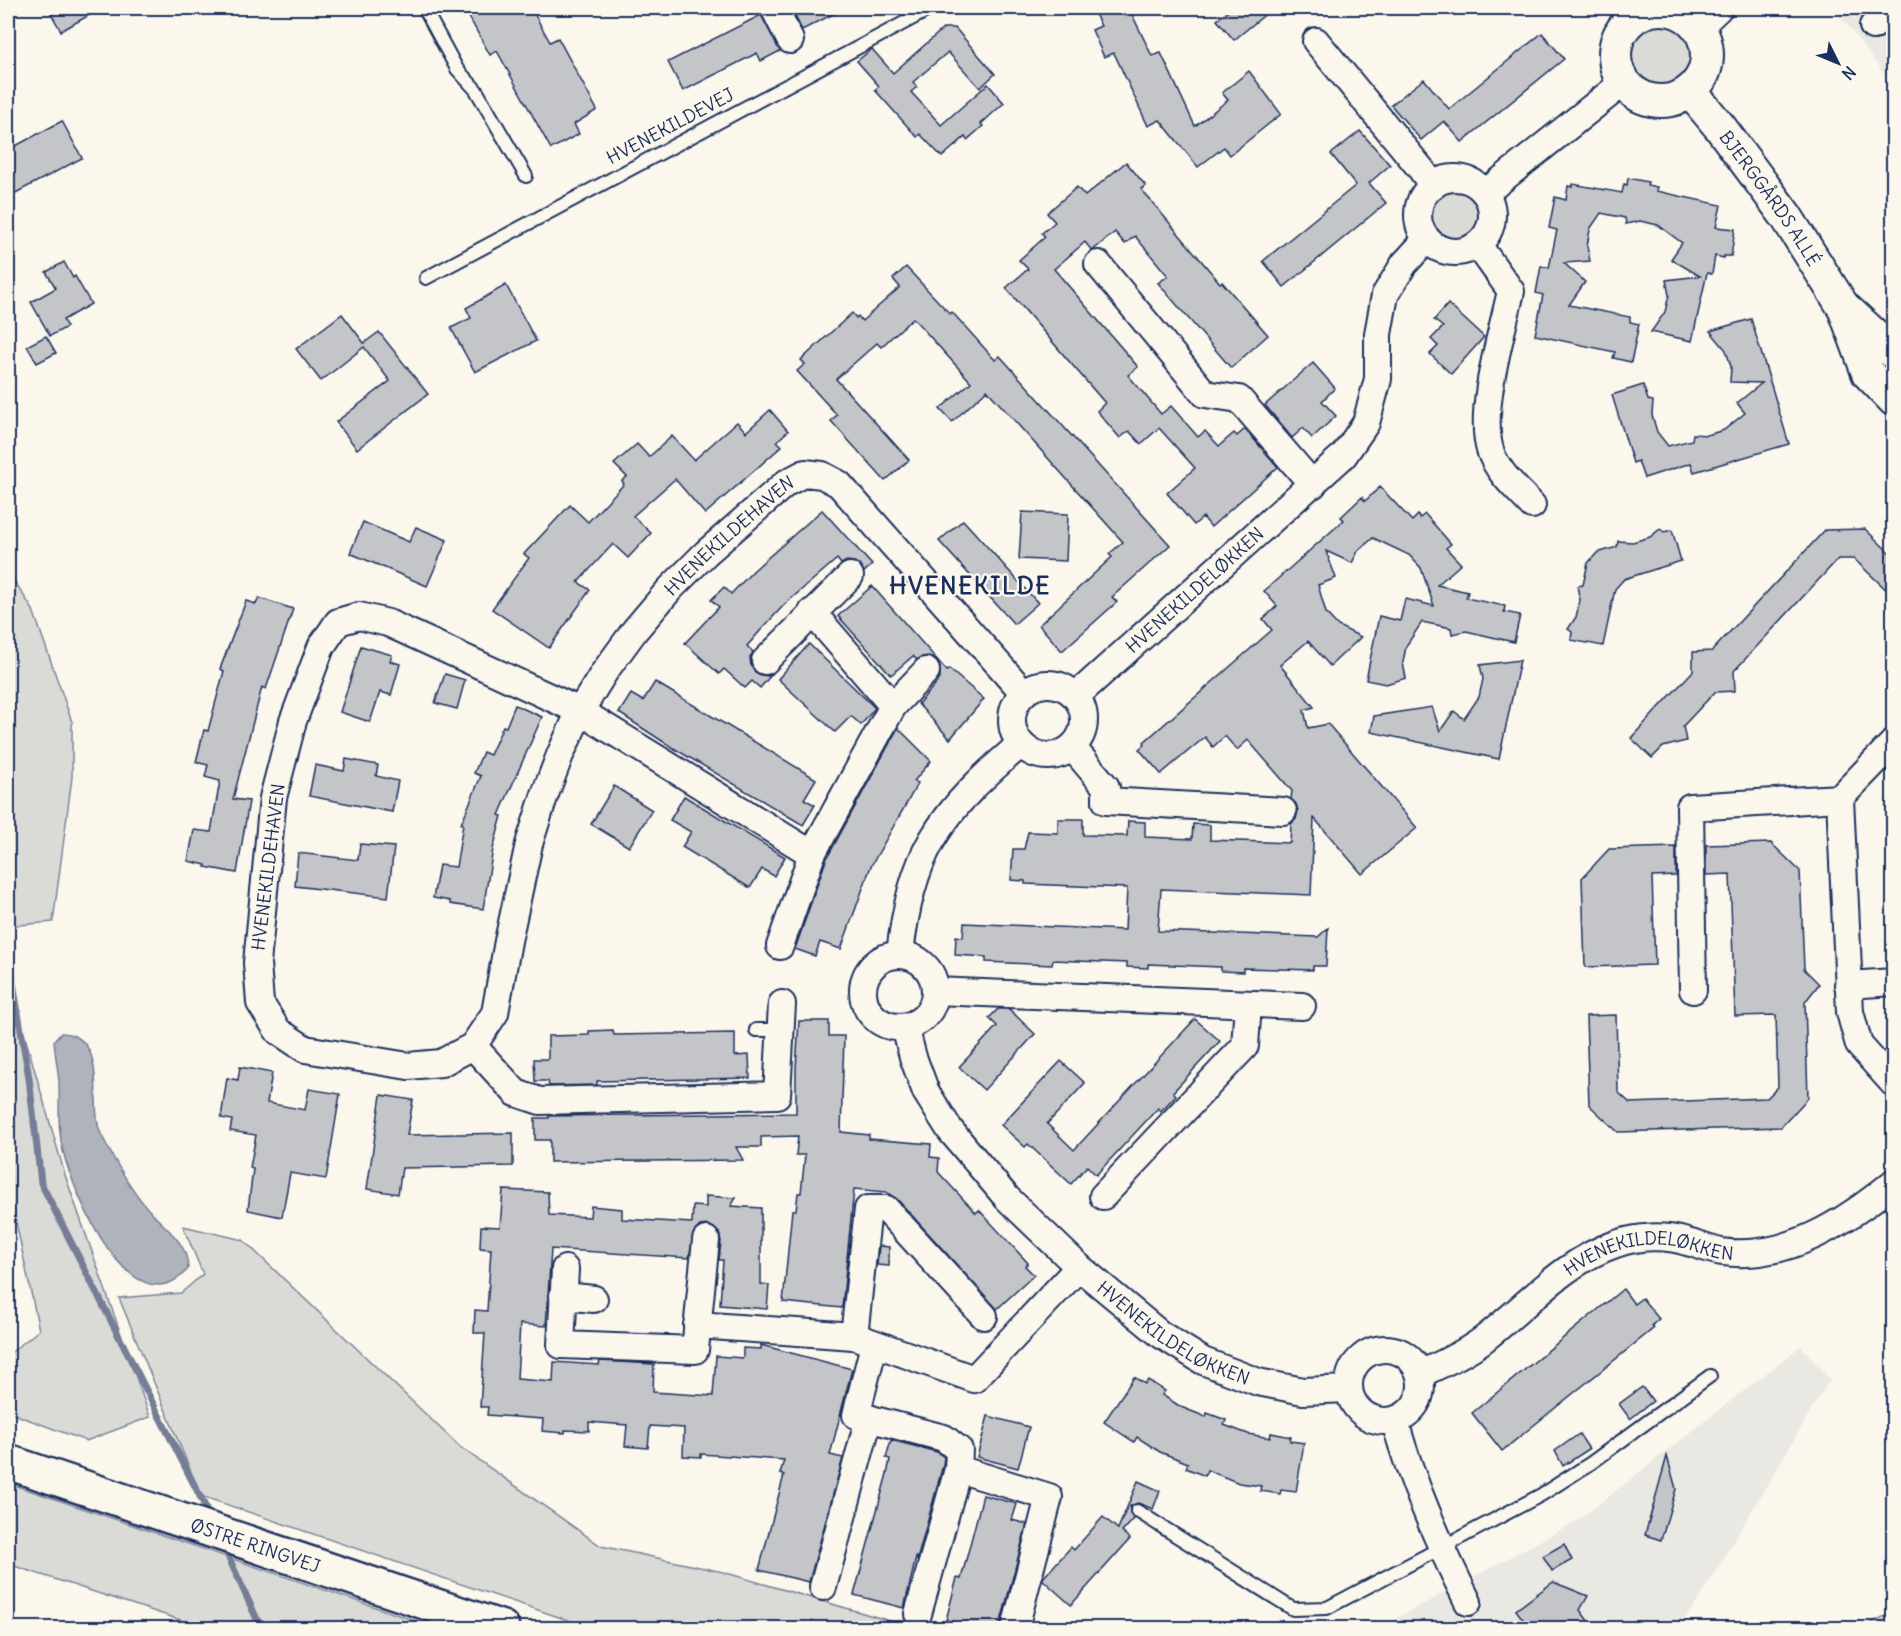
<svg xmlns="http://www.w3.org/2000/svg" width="1901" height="1636" font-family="Delius,sans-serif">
<rect width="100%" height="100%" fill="#fbf7ec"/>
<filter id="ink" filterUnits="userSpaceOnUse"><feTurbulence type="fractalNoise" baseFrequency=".0167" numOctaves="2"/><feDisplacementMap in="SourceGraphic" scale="12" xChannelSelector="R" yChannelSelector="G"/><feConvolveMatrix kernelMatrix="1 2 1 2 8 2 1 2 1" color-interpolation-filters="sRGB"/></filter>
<g filter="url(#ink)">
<g fill="#eae8e2">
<polygon points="1834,8 1893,8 1893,85"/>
<polygon points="1801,1346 1830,1379 1698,1601 1677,1628 1379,1628 1577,1521"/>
</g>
<g fill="#dadad7" stroke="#7a849a" stroke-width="1.5">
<path d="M1653,21C1667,21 1676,23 1686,35C1713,67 1661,110 1636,77C1617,54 1629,33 1653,21Z"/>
<path d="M1452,189C1469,190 1474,196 1482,211C1466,275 1393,208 1452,189Z"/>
<polygon points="8,571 33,610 72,722 72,777 53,922 8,926"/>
<polygon points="8,978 65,1175 150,1417 86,1441 8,1412 8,1355 39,1330 8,1185"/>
<polygon points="183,1226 243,1240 460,1447 601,1546 723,1572 914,1628 591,1628 201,1496 119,1298 181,1293 203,1274"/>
<polygon points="8,1483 437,1628 205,1628 8,1564"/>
<polygon points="1893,1612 1893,1628 1861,1628"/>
</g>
<path fill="#afb3bb" stroke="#747e96" stroke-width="1.5" d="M61,1033C111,1035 88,1107 101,1134C113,1158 131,1189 148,1209C164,1228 188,1241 188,1269C132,1332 73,1192 63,1151C57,1126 60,1107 59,1082C58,1069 55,1055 54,1041Z"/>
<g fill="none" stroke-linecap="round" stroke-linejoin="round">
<g stroke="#747e96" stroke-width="7">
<polyline points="8,953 29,1078 41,1183 206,1508"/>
<polyline points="228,1556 261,1628"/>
</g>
</g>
<g fill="#c3c5c9" stroke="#1b2f5e" stroke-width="1.5">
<polygon points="48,8 102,8 61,31"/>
<polygon points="464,8 531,8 550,42 558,38 597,110 574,124 579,134 551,149 497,51 490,55"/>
<polygon points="791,8 845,8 802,30"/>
<polygon points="1092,8 1129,8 1152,56 1161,53 1195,126 1228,100 1222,93 1249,71 1281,114 1230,155 1224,147 1198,167 1160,120 1148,126 1114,53 1104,57 1092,30 1101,26"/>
<polygon points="1232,8 1273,8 1234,40 1217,20"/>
<polygon points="761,15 780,51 761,61 757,53 683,91 668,62"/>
<polygon points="944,28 955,28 995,74 980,88 948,52 913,82 917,87 911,92 941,125 988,84 1004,103 981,124 983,126 967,140 965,137 942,157 920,134 917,137 875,90 879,86 857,61 872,49 893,73"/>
<polygon points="1542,33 1564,59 1462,142 1444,121 1421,140 1391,105 1424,79 1449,109"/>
<polygon points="62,121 82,158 8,197 8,150"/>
<polygon points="1360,131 1390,165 1369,183 1386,203 1284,287 1263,261 1356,185 1331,154"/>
<polygon points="1126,162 1146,186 1141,189 1220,283 1222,282 1268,335 1231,368 1158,283 1168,276 1135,236 1125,244 1115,232 1092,251 1085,242 1054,269 1138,367 1128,375 1161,414 1171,406 1198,437 1205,431 1219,446 1234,433 1237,436 1245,429 1278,467 1211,527 1203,517 1194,525 1167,493 1195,468 1159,428 1141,444 1129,431 1120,438 1097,411 1105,403 1006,288 1028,269 1019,260 1045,237 1042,233 1055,222 1047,213 1077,187 1085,196"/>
<polygon points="1628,178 1648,182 1647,185 1657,187 1656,191 1721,205 1716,227 1735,229 1731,256 1724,256 1724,258 1715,256 1712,274 1707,273 1692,341 1651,332 1665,312 1669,295 1666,280 1700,276 1671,259 1682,243 1658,225 1640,221 1626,224 1625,218 1601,213 1590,229 1587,246 1590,261 1564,263 1585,282 1569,305 1630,317 1630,322 1639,324 1631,362 1613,358 1615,352 1535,335 1543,295 1536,293 1541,266 1549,268 1557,230 1549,228 1555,197 1566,200 1568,186 1572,187 1573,184 1622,193 1624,184 1627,185"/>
<polygon points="64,262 73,278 75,276 91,304 63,320 67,327 50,336 31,302 56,288 46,272"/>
<polygon points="906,267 950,314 952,312 995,360 1000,356 1170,545 1112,597 1117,602 1062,651 1039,625 1112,557 1109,554 1123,542 987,390 952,422 940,409 971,382 913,318 881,347 877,343 836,379 909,460 885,481 831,421 837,415 797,371 805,364 801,360 852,313 856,318 858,316 862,321 900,287 893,279"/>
<polygon points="506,285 536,341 475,372 451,328 471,318 466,308"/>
<polygon points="1448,304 1484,337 1451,374 1430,354 1438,346 1431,339 1443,327 1434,320"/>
<polygon points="342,314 364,343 379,332 428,394 357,449 336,422 390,381 364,347 321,381 296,349"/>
<polygon points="1751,319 1789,444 1694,472 1691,463 1644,478 1638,461 1633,463 1612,395 1643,385 1648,400 1653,401 1652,415 1657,432 1668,446 1692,440 1693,434 1707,435 1724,430 1745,413 1737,403 1762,383 1730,382 1731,367 1726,350 1710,331"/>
<polygon points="46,336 56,353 37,363 27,346"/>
<polygon points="1313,363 1335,388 1322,401 1336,416 1312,438 1303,428 1292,438 1265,405"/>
<polygon points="770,410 788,431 777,441 782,446 705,514 675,479 633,516 651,533 628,558 613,544 578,582 590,590 549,648 492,609 529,558 524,554 570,505 588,522 624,484 622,481 627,477 614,464 637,444 649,457 672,436 694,460 737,422 746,432"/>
<polygon points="1380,487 1412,521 1418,515 1420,518 1425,514 1451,544 1446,548 1461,564 1437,585 1468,592 1466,598 1505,606 1504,612 1520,615 1514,642 1466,631 1452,634 1451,628 1422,622 1406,646 1403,663 1406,678 1386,684 1366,680 1379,616 1400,621 1405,599 1434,606 1421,568 1409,555 1373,538 1358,551 1352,563 1326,551 1336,578 1318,585 1326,613 1338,626 1361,637 1330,666 1308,641 1280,665 1314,707 1304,710 1308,728 1328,724 1417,828 1362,874 1314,818 1311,895 1161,889 1158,931 1318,937 1328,928 1326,966 1313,966 1313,970 1243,968 1243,972 1221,971 1221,967 1148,964 1148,968 1127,967 1127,963 1053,960 1052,965 986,962 986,957 955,955 956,936 963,937 964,923 1125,930 1127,888 1025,884 1025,881 1011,880 1013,849 1024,849 1028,832 1058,833 1058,819 1083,819 1083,835 1127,836 1128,821 1145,822 1145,837 1192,839 1193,824 1210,825 1210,840 1290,843 1291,824 1296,819 1298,811 1296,804 1291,799 1292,791 1248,740 1237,750 1225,736 1213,747 1205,737 1161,774 1139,749 1145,744 1144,742 1272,630 1263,619 1277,606 1264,591 1344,520 1341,517 1362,497 1365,501"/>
<polygon points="822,510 872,565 864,572 861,566 854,562 847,561 841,564 837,559 784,605 760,631 747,646 753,652 750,658 751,665 755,672 761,675 768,676 773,673 760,688 752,681 745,688 724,669 719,674 685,643 719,607 711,600 724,587 731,594 754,570"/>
<polygon points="1022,512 1068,514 1066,561 1019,559"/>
<polygon points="963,520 1038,603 1014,624 939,541"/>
<polygon points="363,522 409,542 416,527 447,540 427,586 350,553"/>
<polygon points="1660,529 1664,532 1672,530 1681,561 1624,579 1615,589 1603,646 1571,640 1572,632 1568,629 1576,617 1580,600 1577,586 1583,585 1588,563 1597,553 1617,547 1618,541 1633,542 1650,537"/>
<polygon points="1865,529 1893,556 1893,596 1854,559 1838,559 1734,671 1735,691 1715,692 1683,726 1686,741 1663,747 1652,758 1631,738 1693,671 1693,652 1712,651 1825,530"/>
<polygon points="872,586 947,671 949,669 984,699 950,739 918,704 940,679 940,667 937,661 929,656 922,657 917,660 913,656 891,675 838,616"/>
<polygon points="259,598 293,609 266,689 262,687 233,799 249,801 237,873 205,867 206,865 188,861 194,830 211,832 220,781 205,777 208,765 196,762 204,730 208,731 224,671 220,669 246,601 256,604"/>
<polygon points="809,644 875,708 861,725 851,716 835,732 778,679"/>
<polygon points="361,646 392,655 390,661 400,664 391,695 380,692 370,722 340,712"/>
<polygon points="1520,660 1499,759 1371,732 1374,716 1432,707 1440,731 1454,711 1464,719 1479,697 1483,679 1480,665"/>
<polygon points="445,674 465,680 457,709 435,703"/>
<polygon points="655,682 816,779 804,799 815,805 803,825 670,746 619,713 631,694 643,701"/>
<polygon points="515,705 542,717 499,815 502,816 493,849 483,909 450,904 450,901 433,898 439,865 456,867 463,824 461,824 481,776 474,773 483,752 490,755 503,726 506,727"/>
<polygon points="898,728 931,761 914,781 918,783 871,866 841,949 820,942 815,956 795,949 826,860"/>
<polygon points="346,759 378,765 376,776 398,781 392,812 309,796 315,765 344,771"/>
<polygon points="614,786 652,810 629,847 591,824"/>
<polygon points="684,796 785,857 774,876 762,869 750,888 682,847 691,832 670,820"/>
<polygon points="1771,843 1800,871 1804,969 1819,984 1805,1002 1808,1098 1781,1127 1618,1132 1589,1105 1586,1016 1616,1015 1618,1092 1630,1103 1767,1098 1778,1087 1776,1015 1735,1016 1730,874 1706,875 1706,845"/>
<polygon points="360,844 394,847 388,897 295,886 298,853 358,860"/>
<polygon points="1676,847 1676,876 1652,877 1655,965 1585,967 1582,878 1609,849"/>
<polygon points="998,1009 1009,1009 1035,1034 984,1090 959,1067 997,1026 989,1018"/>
<polygon points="1195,1019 1220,1041 1173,1092 1176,1095 1161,1111 1158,1108 1096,1175 1087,1166 1071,1184 1028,1144 1025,1147 1001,1125 1061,1061 1085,1083 1047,1124 1074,1150"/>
<polygon points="799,1021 829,1021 829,1036 844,1036 841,1132 869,1135 869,1139 931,1144 930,1157 939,1158 938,1172 976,1213 979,1210 1028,1263 1025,1266 1034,1275 997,1309 897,1199 886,1192 854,1189 842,1308 783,1302 792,1210 796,1210 798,1193 801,1193 805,1155 796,1155 798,1136 761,1137 761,1147 736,1147 743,1160 550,1162 550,1140 535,1140 535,1118 549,1118 549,1116 796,1113 796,1068"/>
<polygon points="613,1030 614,1035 735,1033 735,1056 749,1055 750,1078 597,1081 597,1085 549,1086 548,1081 535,1081 534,1059 548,1059 548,1036 589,1035 589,1031"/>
<polygon points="240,1067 272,1073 267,1103 305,1110 309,1089 340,1094 326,1179 290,1173 282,1217 248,1210 253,1169 250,1168 256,1135 230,1131 232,1120 221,1118 227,1078 238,1080"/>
<polygon points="381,1095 413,1100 407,1135 513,1133 513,1166 402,1168 398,1194 367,1189"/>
<polygon points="503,1190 548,1192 549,1215 590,1217 591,1206 622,1209 622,1219 692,1223 693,1206 706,1207 706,1196 736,1198 731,1206 761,1208 761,1284 769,1285 767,1309 720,1305 723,1260 719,1260 721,1241 719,1233 714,1228 708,1225 700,1226 694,1232 689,1258 551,1249 546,1326 520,1324 517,1379 553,1382 554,1362 599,1365 600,1361 654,1364 653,1392 713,1396 716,1356 743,1358 743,1348 761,1349 761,1345 852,1369 830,1455 843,1458 809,1582 759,1570 784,1475 780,1474 784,1460 701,1454 701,1457 683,1456 684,1428 650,1426 648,1448 625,1446 627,1425 589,1422 589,1431 565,1430 565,1433 542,1431 543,1419 487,1415 488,1407 480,1407 485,1333 474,1333 475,1310 487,1311 491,1249 480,1248 481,1226 500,1227"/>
<polygon points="879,1246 889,1247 889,1266 877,1265"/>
<polygon points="1623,1289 1634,1304 1642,1298 1659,1319 1652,1325 1654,1328 1502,1451 1472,1413"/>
<polygon points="1134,1377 1145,1384 1148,1380 1165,1391 1162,1395 1181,1407 1206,1417 1207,1413 1226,1420 1224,1425 1248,1434 1270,1438 1271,1433 1291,1437 1290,1441 1304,1443 1296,1492 1281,1490 1280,1494 1260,1491 1261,1486 1239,1483 1207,1470 1205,1476 1186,1468 1188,1463 1160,1452 1137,1437 1134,1442 1104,1422"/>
<polygon points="1642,1387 1653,1401 1630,1419 1619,1404"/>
<polygon points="988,1416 1029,1427 1018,1468 977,1457"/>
<polygon points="1579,1434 1589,1449 1563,1466 1555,1451"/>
<polygon points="891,1440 937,1452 944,1457 943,1465 917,1560 916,1558 904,1608 854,1595 888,1470 890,1459 886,1458"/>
<polygon points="1667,1456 1676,1489 1661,1540 1645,1535"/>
<polygon points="1138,1481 1160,1491 1153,1509 1138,1503 1130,1506 1130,1514 1134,1519 1122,1532 1130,1539 1071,1605 1043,1580 1043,1578 1071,1547 1074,1550 1103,1517 1118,1529"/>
<polygon points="983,1495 1017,1504 1012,1520 1027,1524 999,1629 978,1629 946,1620 957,1578 961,1579"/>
<polygon points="1564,1544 1572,1560 1552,1571 1543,1556"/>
<polygon points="1553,1582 1588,1596 1580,1610 1594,1629 1530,1629 1516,1610"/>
</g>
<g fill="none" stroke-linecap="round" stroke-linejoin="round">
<defs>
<g id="service">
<polyline points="424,8 457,69 476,90 526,176"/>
<polyline points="426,278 932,8"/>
<polyline points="756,1030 781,1030"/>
<polyline points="1137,1511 1293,1609 1327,1608 1541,1495 1591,1463 1710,1376"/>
</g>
<g id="minor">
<polyline points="774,8 790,40"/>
<polyline points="1873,26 1894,9"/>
<polyline points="1698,28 1719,8"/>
<polyline points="1316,41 1421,169 1433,186"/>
<circle cx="1455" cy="215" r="37"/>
<polyline points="1485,193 1624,82"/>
<path d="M1478,245L1511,291C1502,333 1478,410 1490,450C1497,472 1517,489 1532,505"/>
<polyline points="1098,264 1205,394 1239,399 1313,485"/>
<polyline points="812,612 893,706"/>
<polyline points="765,661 850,576"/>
<circle cx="1048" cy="720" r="36"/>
<path id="s1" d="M1076,696L1344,455L1366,423L1378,379V334L1385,295L1404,264L1427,239"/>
<polyline points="1072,747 1106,787 1106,801 1283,811"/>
<polyline points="1840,798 1850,1012 1859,1045 1894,1084"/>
<path id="s2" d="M812,854L580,711L388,623L359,616L338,622L321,647L293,721L273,798L257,963L260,1003L278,1031L305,1049L408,1066L441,1063L473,1046L495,1013L508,941L529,844L544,797L560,755L580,711L605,671L635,630L669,590L706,553L786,483L805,473L822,475L839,484L1024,693"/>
<polyline points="780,946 812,854 893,706 926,671"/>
<path d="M900,955C904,916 912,874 932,840C954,802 988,772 1021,744"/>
<circle cx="899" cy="991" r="36"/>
<polyline points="1848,985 1894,982"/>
<polyline points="1693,990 1690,807 1840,798 1894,742"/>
<polyline points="935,991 1302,1006"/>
<path id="s3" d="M905,1027L913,1057L926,1092L950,1130L1007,1198L1079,1267L1160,1334L1203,1361L1258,1382L1303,1391L1348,1389"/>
<polyline points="473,1046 516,1093 540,1101 777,1095 782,1004"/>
<polyline points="1103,1196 1245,1046 1248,1004"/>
<polyline points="565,1269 561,1345 695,1350 706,1240"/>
<polyline points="563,1296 594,1299"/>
<polyline points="697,1325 854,1336 974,1379 1079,1267"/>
<polyline points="854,1336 868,1209 886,1209 984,1316"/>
<polyline points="874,1345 856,1415 944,1438 959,1450 958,1469 918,1614"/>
<circle cx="1385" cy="1385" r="36"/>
<path id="s4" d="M1420,1374C1443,1364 1464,1354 1484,1339C1526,1307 1564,1261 1616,1244C1638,1236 1665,1235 1687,1242C1699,1245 1710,1250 1722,1252C1786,1261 1846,1222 1894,1182"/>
<path d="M1395,1421C1412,1484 1439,1544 1468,1602"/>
<polyline points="958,1469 1049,1497 1015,1628"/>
<polyline points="823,1587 869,1418"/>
</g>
<g id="tertiary">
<circle cx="1661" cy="55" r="46"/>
<path id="s5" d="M1690,91L1720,127L1786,216L1844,308L1868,373L1894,400"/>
<polyline points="1847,310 1894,353"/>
</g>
<g id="secondary">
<path id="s6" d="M8,1462L502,1628"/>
</g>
</defs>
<use href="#service" stroke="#1b2f5e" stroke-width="16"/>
<use href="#minor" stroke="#1b2f5e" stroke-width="30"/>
<use href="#tertiary" stroke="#1b2f5e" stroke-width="36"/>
<use href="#secondary" stroke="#1b2f5e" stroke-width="38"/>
<use href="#service" stroke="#fbf7ec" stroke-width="12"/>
<use href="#minor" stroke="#fbf7ec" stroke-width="26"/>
<use href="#tertiary" stroke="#fbf7ec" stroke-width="32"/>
<use href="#secondary" stroke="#fbf7ec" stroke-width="33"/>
</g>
</g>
<g text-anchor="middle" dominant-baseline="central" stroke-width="4.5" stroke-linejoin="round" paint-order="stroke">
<g font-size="18" fill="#1b2f5e" stroke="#fbf7ec">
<text transform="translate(670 126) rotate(-28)">HVENEKILDEVEJ</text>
<text stroke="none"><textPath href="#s5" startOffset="134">BJERGGÅRDS ALLÉ</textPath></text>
<text stroke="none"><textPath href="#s2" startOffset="1756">HVENEKILDEHAVEN</textPath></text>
<text stroke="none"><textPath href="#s1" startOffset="159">HVENEKILDELØKKEN</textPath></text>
<text transform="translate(268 867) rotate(-83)">HVENEKILDEHAVEN</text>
<text stroke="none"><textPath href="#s4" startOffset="268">HVENEKILDELØKKEN</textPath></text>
<text stroke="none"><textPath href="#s3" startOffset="418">HVENEKILDELØKKEN</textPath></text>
<text stroke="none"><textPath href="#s6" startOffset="261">ØSTRE RINGVEJ</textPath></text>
</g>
<g font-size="24" font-weight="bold" letter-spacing="1.5" fill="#1b2f5e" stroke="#fbf7ec">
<text x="970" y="585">HVENEKILDE</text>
</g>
</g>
<rect width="1901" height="1636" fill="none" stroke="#fbf7ec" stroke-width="30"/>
<rect x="15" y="15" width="1871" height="1606" fill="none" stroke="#1b2f5e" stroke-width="2" filter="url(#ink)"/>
<g transform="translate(1838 63) rotate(133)" stroke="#fbf7ec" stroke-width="4.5" paint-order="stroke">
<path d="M0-4.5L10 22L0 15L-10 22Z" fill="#1b2f5e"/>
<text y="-9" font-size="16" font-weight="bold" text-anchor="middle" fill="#1b2f5e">N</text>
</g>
</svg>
